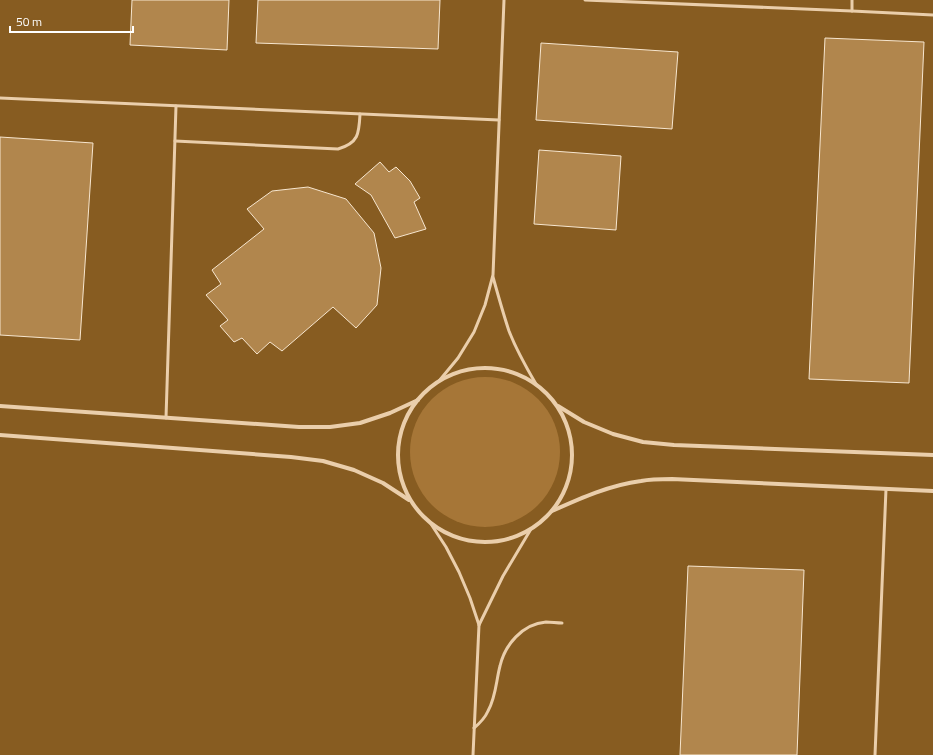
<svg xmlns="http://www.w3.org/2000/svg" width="933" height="755" font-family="'Titillium Web',sans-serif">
<rect width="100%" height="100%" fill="#875c21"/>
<circle fill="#a67637" cx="485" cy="452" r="75"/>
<g fill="#b1864d" stroke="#f7e6cf">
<polygon points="132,0 229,0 227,50 130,45"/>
<polygon points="258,0 440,0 438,49 256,43"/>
<polygon points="825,38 924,42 909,383 809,379"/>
<polygon points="541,43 678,52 672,129 536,120"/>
<polygon points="0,137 93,143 80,340 0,335"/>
<polygon points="539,150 621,156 616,230 534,224"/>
<polygon points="380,162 389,172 396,167 410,181 420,198 414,202 426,229 395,238 371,195 355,184"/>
<polygon points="308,187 346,199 374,233 381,268 377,305 356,328 333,307 282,351 270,342 257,354 242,338 234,342 220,326 228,320 206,295 221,284 212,270 264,229 247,209 272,191"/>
<polygon points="688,566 804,570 797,755 680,755"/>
</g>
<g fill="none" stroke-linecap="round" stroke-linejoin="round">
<g stroke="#eaceab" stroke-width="3">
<polyline points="585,0 852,11 933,15"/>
<polyline points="852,11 852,0"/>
<polyline points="0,98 499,120"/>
<path d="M175,141L338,149C359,143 359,133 360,114"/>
<path d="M493,277C498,295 503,313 509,331C516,349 526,367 536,384"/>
<polyline points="439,381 458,358 474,332 485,305 493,275 504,0"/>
<polyline points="166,418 176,106"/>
<polyline points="431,524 446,547 459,572 470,598 479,625 473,755"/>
<polyline points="479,625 503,576 531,529"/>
<path d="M474,728C480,723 485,718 488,711C496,697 496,681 500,666C505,645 522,624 546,622C551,622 557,623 562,623"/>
<polyline points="875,755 886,489"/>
</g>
<g stroke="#eaceab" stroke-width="4">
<circle cx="485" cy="455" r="87"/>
<polyline points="0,406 299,427 330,427 360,423 390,413 418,400"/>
<polyline points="558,406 584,422 613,434 643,442 674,445 933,455"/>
<polyline points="0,435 291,457 323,461 354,470 383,483 409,500"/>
<path d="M552,511C581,498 610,485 641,481C651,479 662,479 672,479L933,491"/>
</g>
</g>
<path d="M10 26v6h123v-6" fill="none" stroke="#ffffff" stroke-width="2"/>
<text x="16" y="26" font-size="12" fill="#ffffff" stroke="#875c21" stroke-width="3" paint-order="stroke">50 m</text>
</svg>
